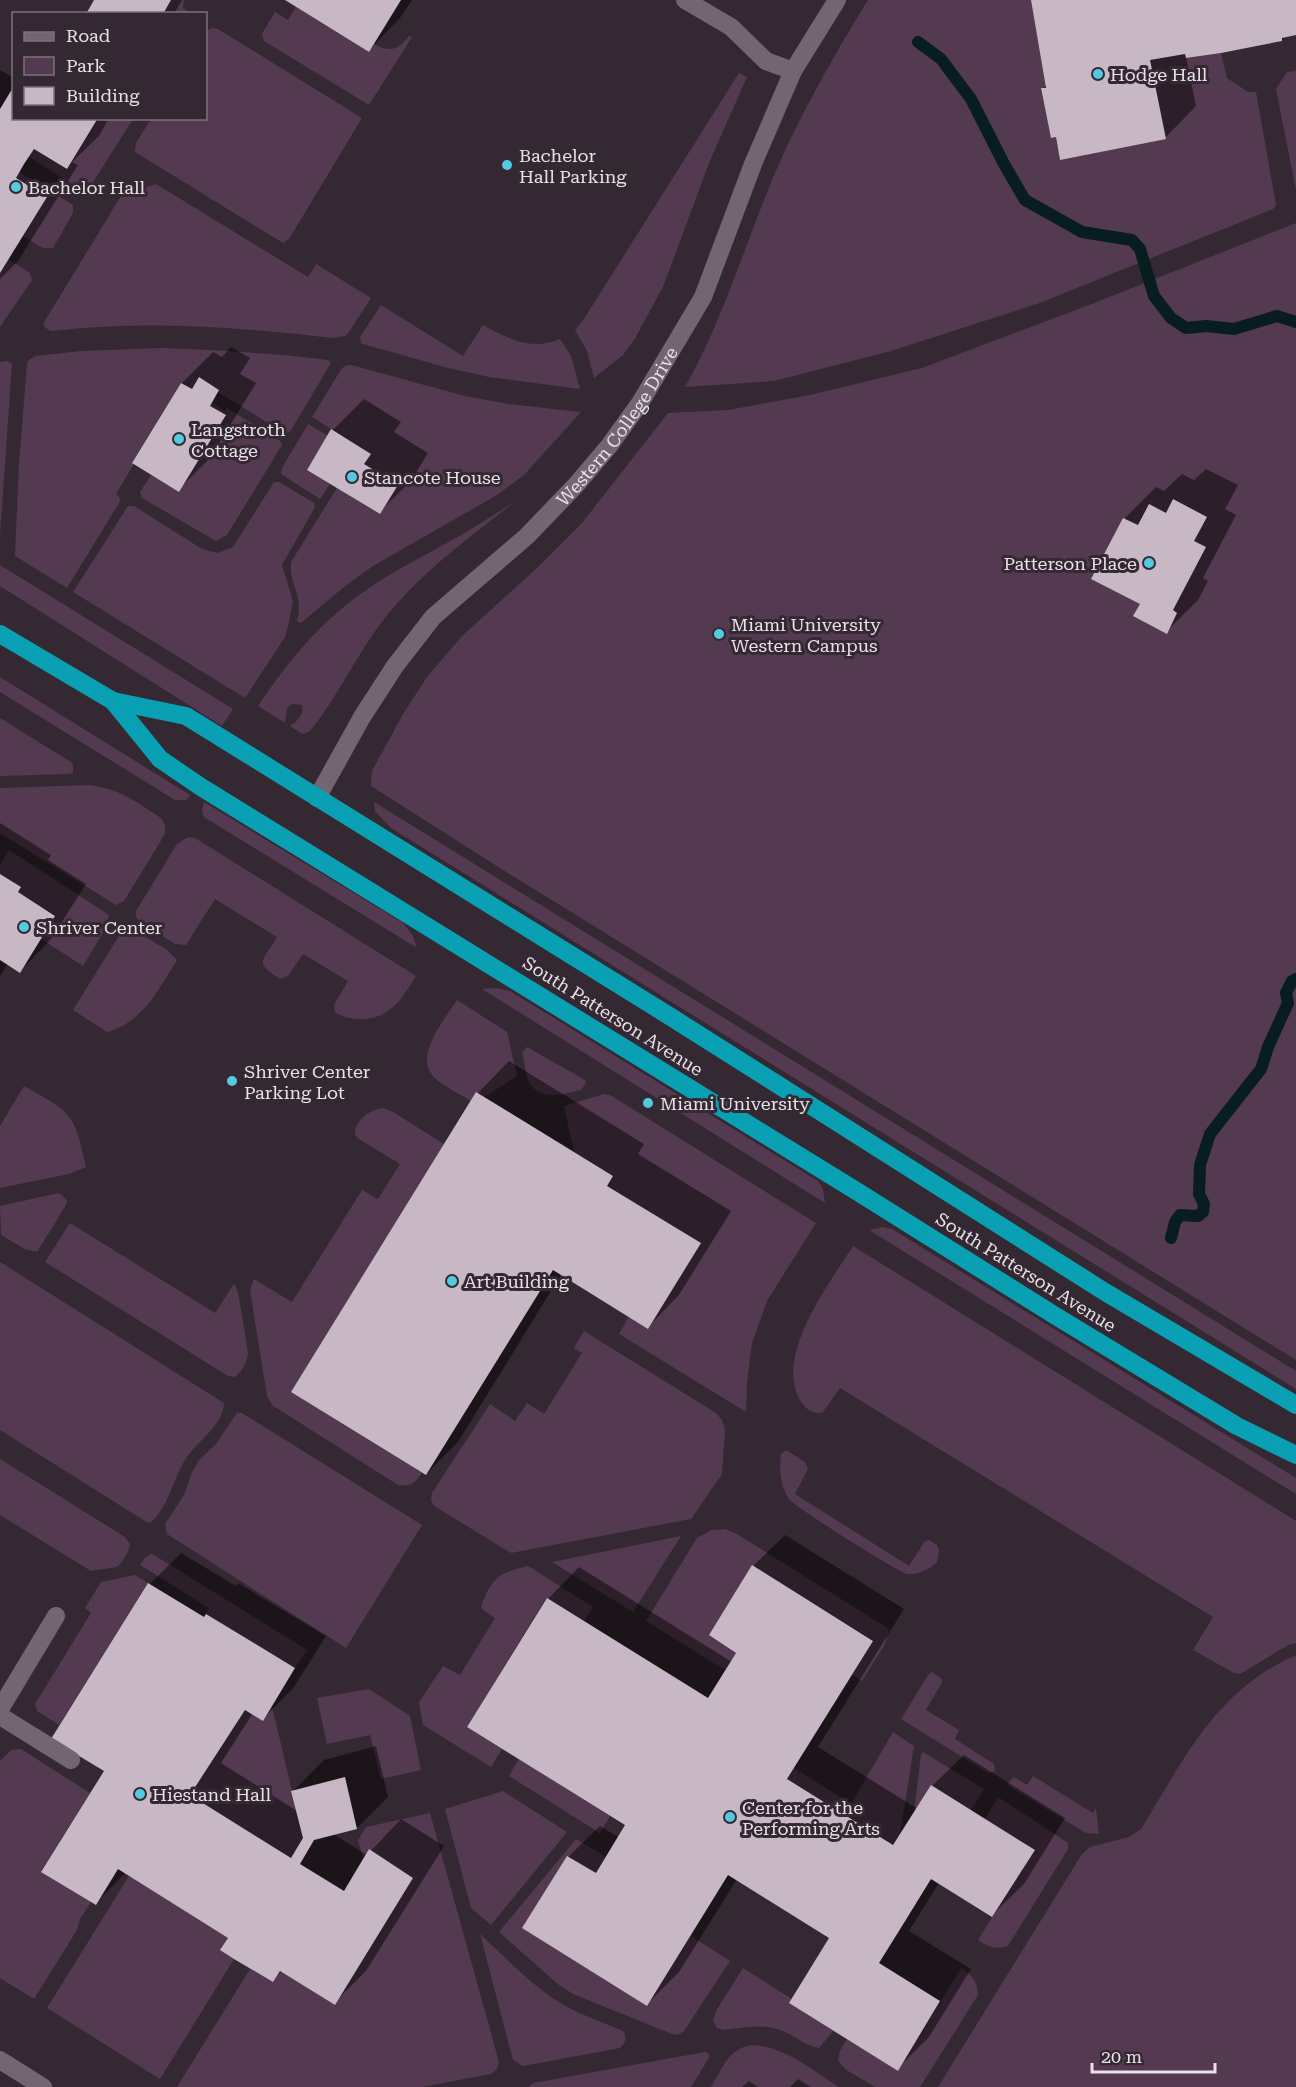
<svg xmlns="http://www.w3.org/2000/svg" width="1296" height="2087" font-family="'Roboto Serif',serif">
<rect width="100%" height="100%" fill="#342832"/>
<g fill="#543a50">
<polygon points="171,0 184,0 183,8 190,13 163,14"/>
<path d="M868,0H1031L1046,88L1041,89L1051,138L1056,137L1060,160L1150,60L1185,54L1187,58L1221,53L1227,78L1248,92H1256L1276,205L1273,209L1037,304L891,351L774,381L685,387C723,320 745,244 775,173C801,113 834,55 868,0Z"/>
<path d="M296,7L369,52L374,44C390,53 398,50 409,36L412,37L369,105L264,41L262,34L275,12L288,20Z"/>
<polygon points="212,28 218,29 362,118 289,239 283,243 135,152 136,143 151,119 206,118 206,31"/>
<polygon points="1296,71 1296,190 1276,89 1287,72"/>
<polygon points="739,73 747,77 709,163 663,287 634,340 623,355 594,378 587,351 575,330 582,322"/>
<polygon points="98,119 133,119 90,187 86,189 77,187 29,157 34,149 67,169"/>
<polygon points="19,172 73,205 73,213 53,248 43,248 23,236 47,197 16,178"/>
<path d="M156,184L308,277L316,264L371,298L349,332L345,336L332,338C236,327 147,320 51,331L44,327V323L46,319L121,196Z"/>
<polygon points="1296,223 1296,1360 500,868 371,786 372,771 403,714 427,677 462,636 536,569 582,523 668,413 728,410 810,395 922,368 1089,305"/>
<polygon points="8,259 29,272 32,280 0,327 0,273"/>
<path d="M381,305L463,356L483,325C509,339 531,351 560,339L571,356L580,389L489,377L448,368L363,344L361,343L360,337Z"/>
<path d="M162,348C217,350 272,353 328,360L331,363L290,432L284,433L218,392L219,389L199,378L192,389L181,383L132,462L134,464L116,494L120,498L119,503L67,588L15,556L19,464L27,364L29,360L35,356L81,351Z"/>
<polygon points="7,361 12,364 0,535 0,362"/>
<path d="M347,365H351L465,396L509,404L581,412L524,475L497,495L373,566L345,586L301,623L297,621C304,593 288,583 291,562L337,488L379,514L397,485L364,464L370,453L312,417L342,368Z"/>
<polygon points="212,402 225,411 227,408 280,441 282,445 227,535 216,541 142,498 140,492 151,475 179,491 226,416 210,406"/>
<polygon points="308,424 328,436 307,469 330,484 320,499 281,474 282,468"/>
<polygon points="274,482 279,482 314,503 315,507 282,565 293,601 289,622 285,637 245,698 73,592 128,506 134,506 202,549 217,553 233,547"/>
<path d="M517,500C473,535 425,569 389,613C358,650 340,695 309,732L302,734L290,726C298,721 304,714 302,705L292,704L287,708L285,723L258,706C286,664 318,625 359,595C393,570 431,553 466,532C483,522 500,511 517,500Z"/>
<polygon points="0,565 233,709 222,726 0,586"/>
<polygon points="0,677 190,795 186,800 175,800 0,692"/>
<polygon points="0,718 71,762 73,765 73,772 70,774 0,776"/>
<path d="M90,785C121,790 132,799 158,816C165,821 166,825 165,834L124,901L116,905L0,833V788Z"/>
<polygon points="204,802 403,923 412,934 417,948 204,817 202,811"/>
<polygon points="374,802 1296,1371 1296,1389 391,828 375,811"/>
<path d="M188,837L195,838L416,976C403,997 391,1018 363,1019C352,1019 344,1018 335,1012L334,1005L348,981L303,954L288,976L280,979C252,961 264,961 277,937L215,899L186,945L175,944L139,921L136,917V911L177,844Z"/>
<polygon points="9,850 109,915 107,926 83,966 41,939 55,915 18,892 20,887 0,874 0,865"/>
<path d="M126,928H131L167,950L177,960C159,989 142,1023 107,1032L73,1010L122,931Z"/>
<polygon points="496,988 510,991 818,1181 823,1189 825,1203 482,989"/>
<path d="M457,1000L507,1032L517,1076L485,1097L476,1092L471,1101C460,1094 439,1084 432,1075C415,1054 445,1019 457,1000Z"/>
<path d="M527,1047L585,1080L586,1083L581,1090C564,1094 540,1102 529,1082C525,1074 525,1062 522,1053Z"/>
<path d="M24,1086C39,1095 60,1104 70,1118C79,1131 82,1152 86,1167L69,1174L0,1188V1126Z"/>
<polygon points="604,1094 610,1095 816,1223 767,1301 752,1343 747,1382 746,1412 619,1334 629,1316 701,1243 607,1186 613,1176 574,1152 564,1106"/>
<path d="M383,1108L393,1112L444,1144L291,1392L422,1473C415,1483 411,1487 398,1485L272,1405L267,1396L250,1290L254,1279L292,1302L362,1190L378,1199L400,1164L359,1139L355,1135C355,1120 369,1110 383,1108Z"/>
<polygon points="59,1193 67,1200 66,1205 37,1252 25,1249 1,1235 0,1206"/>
<path d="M70,1223L215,1313L234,1284L238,1292L248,1353C247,1362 242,1371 235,1377L228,1376L45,1262Z"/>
<polygon points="883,1227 892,1229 1296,1478 1296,1494 869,1230"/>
<path d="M853,1246L1296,1521V1643L1288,1645L1240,1674L1234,1673L1193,1650L1213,1617L840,1388L823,1412C815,1415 808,1411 803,1404C770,1361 829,1284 853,1246Z"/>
<path d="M0,1262L224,1403C223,1425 199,1440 187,1457C173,1477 170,1506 150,1523L145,1521L0,1430Z"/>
<polygon points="584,1331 716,1413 722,1420 725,1429 722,1474 691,1519 511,1553 434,1506 431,1500 432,1493 490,1404 515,1421 527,1403 544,1414 582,1353 574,1348"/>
<polygon points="237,1413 242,1413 422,1525 346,1648 167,1534 165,1524 184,1495 192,1472 199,1460 216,1444"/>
<path d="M786,1450L805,1462L808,1469L795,1494L909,1566L925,1541L929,1540L937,1545L939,1550L937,1562C929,1569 919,1575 907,1574C898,1572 796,1508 789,1499C780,1485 779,1470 781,1454Z"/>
<path d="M0,1459L125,1537L130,1544C129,1551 123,1562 117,1567L91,1571L0,1515Z"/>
<polygon points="725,1529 737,1534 889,1629 885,1644 862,1681 852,1675 873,1640 752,1566 709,1635 736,1653 725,1670 646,1621 697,1538 711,1530"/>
<polygon points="681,1536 633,1612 552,1562"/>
<polygon points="151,1554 154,1555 307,1650 295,1668 206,1614 209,1608 140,1565 145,1558"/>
<path d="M528,1566L593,1607L584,1621L546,1598L467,1727L502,1749L491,1767L423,1725L419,1702L443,1666L460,1675L495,1618L483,1610L481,1606C493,1577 498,1573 528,1566Z"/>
<polygon points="135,1575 148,1583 59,1725 37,1711 35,1704 91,1613 85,1608 101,1582"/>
<path d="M1296,1655V2087H938L1082,1854L1090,1847L1129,1837L1141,1829C1185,1758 1216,1690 1296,1655Z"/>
<polygon points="932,1672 941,1678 942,1682 926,1710 959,1730 955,1739 994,1764 995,1771 988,1773 901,1719 928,1675"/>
<polygon points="369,1689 410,1716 421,1770 381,1779 370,1735 327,1744 317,1698"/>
<polygon points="272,1706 303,1838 291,1858 190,1795 245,1710"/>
<polygon points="893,1732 914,1746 900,1834 893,1845 787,1779 794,1768 851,1804"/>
<polygon points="21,1749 90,1793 41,1871 91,1902 80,1919 77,1930 34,1999 0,1978 0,1761 11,1750"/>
<polygon points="923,1752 984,1789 971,1810 914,1812 921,1755"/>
<polygon points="519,1759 610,1816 600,1833 509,1776"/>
<polygon points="1033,1776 1093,1813 1096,1808 1099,1834 1086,1833 1009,1786 1008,1783 1014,1777 1027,1785"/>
<polygon points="503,1791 567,1832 491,1925 471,1908 445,1809"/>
<path d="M998,1797L1068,1843V1849L1008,1946C995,1950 989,1947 978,1940L1034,1850L985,1819Z"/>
<polygon points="430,1813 499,2062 497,2069 491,2074 422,2087 177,2087 250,1969 273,1982 280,1971 335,2005 413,1878 369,1849 363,1858 358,1840 366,1827"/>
<polygon points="576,1839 606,1857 596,1873 647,2005 691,1936 730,1961 684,2031 678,2035 672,2034 573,1994 559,1985 499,1932"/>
<polygon points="129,1876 228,1938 221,1950 234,1959 160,2079 47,2008"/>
<path d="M480,1934C504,1956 527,1981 554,1999C575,2013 600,2021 623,2031C627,2038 626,2042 620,2048L523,2066L513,2060Z"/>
<path d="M743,1968L792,1999L789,2003L833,2031L819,2048C806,2046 797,2037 785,2032C764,2023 745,2027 724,2030L717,2028L713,2021L716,2011Z"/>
<path d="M961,1968C973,1976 977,1981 978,1995L920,2087H875L845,2069L838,2060L840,2051L847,2039L898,2071Z"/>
<path d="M753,2045C785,2047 812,2070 839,2087H711C722,2069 729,2047 753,2045Z"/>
<polygon points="705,2052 709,2054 709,2058 691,2087 528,2087 533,2083"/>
</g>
<g fill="#0007">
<polygon points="96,0 182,0 174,14 88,14"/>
<polygon points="287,0 412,0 400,18 369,50"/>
<polygon points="1032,0 1296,0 1296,34 1286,36 1282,40 1186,57 1196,106 1165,138 1057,136 1043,89 1047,84"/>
<polygon points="0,70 14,78 14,118 109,118 99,136 72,162 78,165 18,261 0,279"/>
<polygon points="231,347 250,358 240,374 256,383 210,458 178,490 182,383 213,352 222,357"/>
<polygon points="364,399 401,422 394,432 428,453 411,481 379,512 333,430"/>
<polygon points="1206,469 1238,485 1225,509 1236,515 1203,578 1208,581 1198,600 1166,632 1142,603 1124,519 1156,487 1164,491 1182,474 1194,480"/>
<polygon points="0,823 51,855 48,860 86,884 51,939 20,971 8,963 0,976"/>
<polygon points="509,1061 644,1144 638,1154 731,1211 679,1295 648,1327 562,1273 458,1442 426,1474 293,1392 478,1093"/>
<polygon points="785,1535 904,1609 818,1747 918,1809 932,1786 964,1755 1065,1818 1024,1884 992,1915 939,1883 909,1931 971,1969 929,2037 897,2069 831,1937 737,1879 679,1972 647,2004 568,1857 600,1826 620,1838 627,1825 548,1599 579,1567 732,1662 738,1652 753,1566"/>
<polygon points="181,1553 236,1586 238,1583 326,1636 294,1687 263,1719 253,1713 221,1763 297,1811 293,1791 324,1760 376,1746 388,1797 357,1828 333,1834 367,1855 401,1819 444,1846 366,1971 334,2003 282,1971 272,1981 230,1938 126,1872 96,1903 106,1770 150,1584"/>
<polygon points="798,2079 811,2087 790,2087"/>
<polygon points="749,2081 758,2087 742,2087"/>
</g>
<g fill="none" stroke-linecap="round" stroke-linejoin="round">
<g stroke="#071d20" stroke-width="12">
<polyline points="918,42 941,59 971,99 1004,164 1025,200 1082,232 1132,240 1140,249 1154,296 1171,318 1186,328 1206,326 1234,329 1277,316 1296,322"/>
<polyline points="1171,1238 1175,1222 1180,1215 1198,1216 1203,1212 1204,1204 1199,1194 1200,1165 1210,1134 1261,1069 1268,1047 1288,1003 1286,993 1292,981 1296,979"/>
</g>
</g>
<g fill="#c8b8c5">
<polygon points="94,0 171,0 163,14 86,14"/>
<polygon points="285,0 401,0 369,52"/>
<polygon points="1031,0 1296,0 1296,35 1282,38 1282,41 1221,53 1186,58 1185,54 1150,60 1166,139 1060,160 1056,137 1051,138 1041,88 1046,88"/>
<polygon points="14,86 14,118 98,118 67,169 34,149 24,164 16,178 47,197 0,273 0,109"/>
<polygon points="199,377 219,390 210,406 226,415 179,492 132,463 181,383 192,389"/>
<polygon points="331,429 371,454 364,464 398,485 380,514 307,470"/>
<polygon points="1173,499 1207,517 1194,541 1206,547 1173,610 1177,613 1167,634 1133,616 1140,604 1091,579 1123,518 1138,525 1149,504 1166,513"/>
<polygon points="0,874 21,887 18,892 55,916 20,973 0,960"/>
<polygon points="476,1092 613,1176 607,1186 701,1243 648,1329 553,1270 426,1475 291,1392"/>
<polygon points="752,1565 873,1641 787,1779 893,1845 931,1785 1035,1850 992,1917 931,1879 907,1918 879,1963 940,2001 898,2071 789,2003 829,1938 728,1875 647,2006 522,1928 567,1856 596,1873 625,1825 467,1727 547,1598 708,1698 736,1653 709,1635"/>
<polygon points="148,1583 204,1617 206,1614 295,1668 263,1721 245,1710 190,1795 291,1858 303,1838 291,1791 345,1777 357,1829 314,1840 300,1864 344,1891 369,1849 413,1878 335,2005 280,1971 273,1982 234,1959 220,1950 228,1938 118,1869 96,1905 41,1872 104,1771 51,1739"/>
</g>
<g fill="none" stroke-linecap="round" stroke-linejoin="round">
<g stroke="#736571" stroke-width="18">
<polyline points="685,0 731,27 766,61 793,71"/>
<path id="s1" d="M317,798L362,717L395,666L433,617L527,536L576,485L609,446L640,403L703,297L753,164L793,71L837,0"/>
<polyline points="0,1709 56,1616"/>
<polyline points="0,1716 71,1760"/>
<polyline points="0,2060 43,2087"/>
</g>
<g stroke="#09a0b3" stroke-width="18">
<polyline points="0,634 113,701 186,716 671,1017 1105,1292 1296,1405"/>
<polyline points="113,701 160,759 201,787 858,1192 1054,1315 1237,1426 1296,1455"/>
</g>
</g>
<g fill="#54cade" stroke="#342832" stroke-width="2">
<circle cx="1098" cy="74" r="6"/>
<circle cx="507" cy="165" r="6"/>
<circle cx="16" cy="187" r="6"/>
<circle cx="179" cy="439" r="6"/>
<circle cx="352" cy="477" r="6"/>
<circle cx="1149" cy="563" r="6"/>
<circle cx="719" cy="634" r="6"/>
<circle cx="24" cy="927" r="6"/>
<circle cx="232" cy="1081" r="6"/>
<circle cx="648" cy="1103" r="6"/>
<circle cx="452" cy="1281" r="6"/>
<circle cx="140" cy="1794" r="6"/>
<circle cx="730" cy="1817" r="6"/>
</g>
<g text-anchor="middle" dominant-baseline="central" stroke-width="6" stroke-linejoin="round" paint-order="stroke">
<g font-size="18" fill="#e9e1e8" stroke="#342832" text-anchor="start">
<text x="1110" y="74">Hodge Hall</text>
<text x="519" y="155">Bachelor<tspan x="519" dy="21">Hall Parking</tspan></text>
<text x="28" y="187">Bachelor Hall</text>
<text x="191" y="429">Langstroth<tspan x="191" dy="21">Cottage</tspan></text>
<text x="364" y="477">Stancote House</text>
<text x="1137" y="563" text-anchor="end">Patterson Place</text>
<text x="731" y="624">Miami University<tspan x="731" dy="21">Western Campus</tspan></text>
<text x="36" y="927">Shriver Center</text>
<text x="244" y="1071">Shriver Center<tspan x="244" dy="21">Parking Lot</tspan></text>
<text x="660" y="1103">Miami University</text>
<text x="464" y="1281">Art Building</text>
<text x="152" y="1794">Hiestand Hall</text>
<text x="742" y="1807">Center for the<tspan x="742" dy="21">Performing Arts</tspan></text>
</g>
<g font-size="18" fill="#e9e1e8" stroke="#342832">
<text stroke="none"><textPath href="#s1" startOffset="482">Western College Drive</textPath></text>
<text transform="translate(613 1016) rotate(32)">South Patterson Avenue</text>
<text transform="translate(1026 1272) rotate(32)">South Patterson Avenue</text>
</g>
</g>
<rect x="12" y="12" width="195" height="108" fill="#342832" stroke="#7c727b" stroke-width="1.5"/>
<rect x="24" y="32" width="30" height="9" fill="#736571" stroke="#7c727b" stroke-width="1.5"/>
<text x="66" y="42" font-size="18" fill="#e9e1e8">Road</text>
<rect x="24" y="57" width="30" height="18" fill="#543a50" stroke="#7c727b" stroke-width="1.5"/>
<text x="66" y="72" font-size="18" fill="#e9e1e8">Park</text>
<rect x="24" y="87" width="30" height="18" fill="#c8b8c5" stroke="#7c727b" stroke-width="1.5"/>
<text x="66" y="102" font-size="18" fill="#e9e1e8">Building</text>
<path d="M1092 2063v9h123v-9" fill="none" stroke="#e9e1e8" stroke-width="3"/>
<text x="1101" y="2063" font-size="18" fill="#e9e1e8" stroke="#342832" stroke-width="4.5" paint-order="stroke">20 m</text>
</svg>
